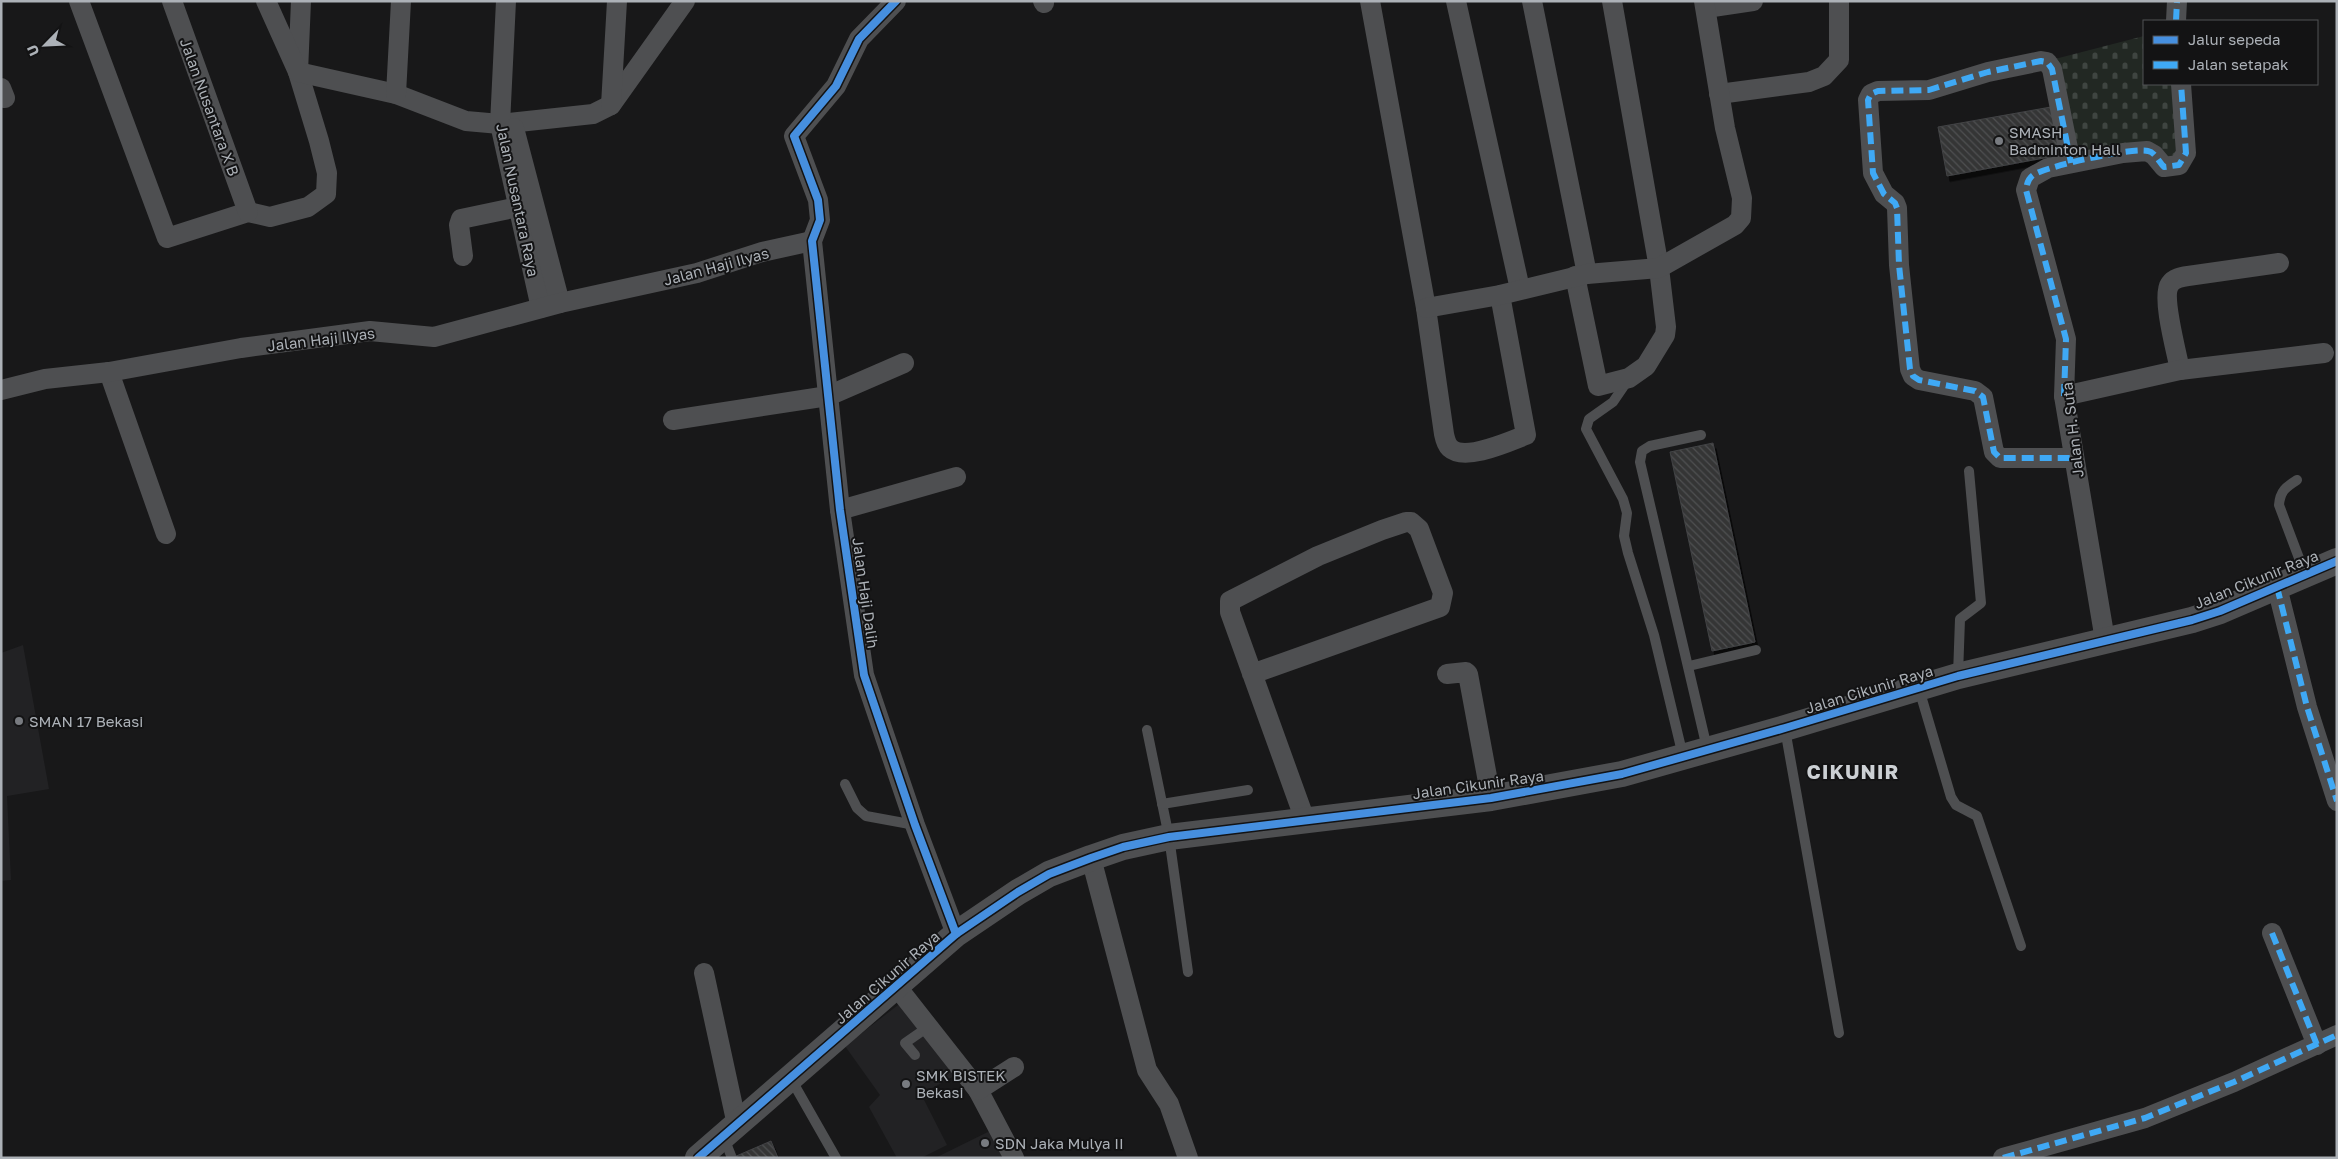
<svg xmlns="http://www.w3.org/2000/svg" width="2338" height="1159" font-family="'Golos Text',sans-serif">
<defs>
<pattern id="cemetery-stones" width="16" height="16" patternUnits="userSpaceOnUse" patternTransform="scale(1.25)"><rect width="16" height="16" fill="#222823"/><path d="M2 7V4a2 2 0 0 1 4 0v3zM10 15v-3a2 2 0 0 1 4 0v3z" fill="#3f4541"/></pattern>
<pattern id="building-back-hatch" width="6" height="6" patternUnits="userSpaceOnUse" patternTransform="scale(1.25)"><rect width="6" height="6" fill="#343536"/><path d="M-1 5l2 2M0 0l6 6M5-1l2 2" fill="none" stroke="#4f5051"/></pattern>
<filter id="shadow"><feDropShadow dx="3" dy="5.5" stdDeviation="0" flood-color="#0009"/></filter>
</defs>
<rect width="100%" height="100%" fill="#181819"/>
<g fill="#222224">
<polygon points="23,645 49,789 7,796 11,880 1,881 1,653"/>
<polygon points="902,1002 958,1074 921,1094 947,1145 921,1158 897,1158 869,1107 880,1095 845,1046"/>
<polygon points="996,1128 1011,1158 935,1158"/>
</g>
<polygon fill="url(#cemetery-stones)" points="2144,36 2144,84 2174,84 2180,155 2164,159 2075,154 2055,59"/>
<g fill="url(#building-back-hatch)" stroke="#424345" filter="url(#shadow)">
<polygon points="2051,107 2060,155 1947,176 1938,127"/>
<polygon points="1713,443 1755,642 1712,651 1670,452"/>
<polygon points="771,1141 778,1158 734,1158 734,1157"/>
</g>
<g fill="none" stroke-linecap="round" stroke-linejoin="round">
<g stroke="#4e4f51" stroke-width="10">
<polyline points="1628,380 1613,402 1589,419 1586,429 1623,499 1627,513 1624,536 1628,553 1654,635 1683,756"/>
<polyline points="1701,435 1650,446 1642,451 1640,462 1707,748"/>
<path d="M2297,480C2286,487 2280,491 2279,505L2305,574"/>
<polyline points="1689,666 1756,650"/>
<polyline points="1958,675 1960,619 1981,603 1969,471"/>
<polyline points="1919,689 1951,797 1956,805 1977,816 2021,946"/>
<polyline points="1785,729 1839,1033"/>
<polyline points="1147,730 1169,837 1188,972"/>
<polyline points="845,784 857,808 866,816 915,825"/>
<polyline points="1162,804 1248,790"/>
<polyline points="915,1055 905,1043 928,1027"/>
<polyline points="791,1079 836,1158"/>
<polyline points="724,1138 732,1158"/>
</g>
<g stroke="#4e4f51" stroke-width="20">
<polyline points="79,1 167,238 248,212 270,217 308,207 326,194 327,173 319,141 298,72 301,1"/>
<polyline points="172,1 248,212"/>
<polyline points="266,1 298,72 396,94 466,121 500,124 593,114 611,105 685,1"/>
<polyline points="506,1 500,124 541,308"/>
<polyline points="896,1 859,39 836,86 794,136 818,200 820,220 812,241 840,510 864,675 915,825 956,934"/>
<polyline points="1043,1 1044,3"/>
<path d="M1370,1L1426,308L1444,434C1445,439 1447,445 1450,448C1465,462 1510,441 1526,435L1500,295"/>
<polyline points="1456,1 1520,289"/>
<polyline points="1532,1 1587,274"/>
<polyline points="1706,8 1753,1"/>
<polyline points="2176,21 2177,1"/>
<polyline points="1,88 5,98"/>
<polyline points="396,94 401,1"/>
<polyline points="1719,94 1809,82 1824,76 1839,60 1839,1"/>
<polyline points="611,105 617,1"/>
<polyline points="514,128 560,303"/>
<polyline points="2071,163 2052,69 2047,62 2041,61 1988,72 1929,90 1878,91 1871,94 1868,100 1873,173 1884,194 1895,203 1897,208 1899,265 1910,369 1913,376 1919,380 1975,391 1983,397 1994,452 2000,458 2073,458"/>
<polyline points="463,256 459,225 461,219 518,207"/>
<polyline points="1575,276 1598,386 1629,378 1646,366 1665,335 1666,327 1659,268 1612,1"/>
<polyline points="1426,308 1500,295 1587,274 1659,268 1735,225 1741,218 1742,198 1725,128 1704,1"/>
<path d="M2180,370C2177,354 2161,296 2170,284C2174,278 2181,277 2188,276L2279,263"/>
<polyline points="109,372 166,534"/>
<polyline points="1,390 45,379 109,372 241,348 370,331 434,337 560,303 697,273 762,252 812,241"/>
<polyline points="2064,396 2180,370 2324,353"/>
<polyline points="673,420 828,396 904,363"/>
<polyline points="840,510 956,477"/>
<polyline points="2277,587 2307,707 2337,801"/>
<polyline points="2105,640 2064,396 2066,339 2026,190 2030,178 2048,168 2123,153 2147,151 2154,155 2164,167 2179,165 2186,153 2181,84"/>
<polyline points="1252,674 1440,607 1443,593 1419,529 1411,522 1406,522 1382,530 1318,556 1230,601 1230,612 1305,820"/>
<polyline points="1447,674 1466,672 1468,674 1491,798"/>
<polyline points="1091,858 1147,1070 1169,1104 1188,1158"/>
<polyline points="2272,933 2317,1045"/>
<polyline points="704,973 737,1125"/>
<polyline points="897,987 978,1090 1014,1158"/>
<polyline points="978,1090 1014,1067"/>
<polyline points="2003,1158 2145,1118 2234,1082 2337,1035"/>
</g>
<polyline stroke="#4e4f51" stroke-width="26" points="698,1158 956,934 1018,892 1049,874 1091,858 1123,847 1169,837 1491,798 1622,774 1785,728 1958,676 2192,620 2220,611 2337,561"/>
<g stroke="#3fa9f5" stroke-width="6" stroke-dasharray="12 6" stroke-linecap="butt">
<polyline points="2176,21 2177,1"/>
<polyline points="2071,163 2052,69 2047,62 2041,61 1988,72 1929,90 1878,91 1871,94 1868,100 1873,173 1884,194 1895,203 1897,208 1899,265 1910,369 1913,376 1919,380 1975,391 1983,397 1994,452 2000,458 2073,458"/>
<path d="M2064,396L2066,339L2026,190C2027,183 2028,178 2035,174C2049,166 2132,147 2148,151C2155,152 2159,162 2164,167L2179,165L2186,153L2181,84"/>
<polyline points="2277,587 2307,707 2337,801"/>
<polyline points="2272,933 2317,1045"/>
<polyline points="2003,1158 2145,1118 2234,1082 2337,1035"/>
</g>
<defs>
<g id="cycleway">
<polyline points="896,1 859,39 836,86 794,136 818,200 820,220 812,241 840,510 864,675 915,825 956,934"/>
<polyline points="698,1158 956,934 1018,892 1049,874 1091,858 1123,847 1169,837 1491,798 1622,774 1785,728 1958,676 2192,620 2220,611 2337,561"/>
</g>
</defs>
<use href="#cycleway" stroke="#131314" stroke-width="11"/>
<use href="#cycleway" stroke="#468fdf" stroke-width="8"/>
</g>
<g fill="#787b80" stroke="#131314" stroke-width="2">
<circle cx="1999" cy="141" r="5"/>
<circle cx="19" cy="721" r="5"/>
<circle cx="906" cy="1084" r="5"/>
<circle cx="985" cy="1143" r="5"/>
</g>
<g text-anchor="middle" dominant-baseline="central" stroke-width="4" stroke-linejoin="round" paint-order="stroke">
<g font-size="15" fill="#acb1b7" stroke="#131314">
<text transform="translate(210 107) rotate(70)">Jalan Nusantara X B</text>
<text transform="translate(518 200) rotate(78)">Jalan Nusantara Raya</text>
<text transform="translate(716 266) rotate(-15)">Jalan Haji Ilyas</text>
<text transform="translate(321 339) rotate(-7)">Jalan Haji Ilyas</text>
<text transform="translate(2072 430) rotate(-97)">Jalan H. Suta</text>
<text transform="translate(2256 579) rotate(-22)">Jalan Cikunir Raya</text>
<text transform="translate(866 593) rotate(82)">Jalan Haji Dalih</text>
<text transform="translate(1869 689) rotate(-17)">Jalan Cikunir Raya</text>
<text transform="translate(1478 784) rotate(-8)">Jalan Cikunir Raya</text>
<text transform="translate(887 977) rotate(-41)">Jalan Cikunir Raya</text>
</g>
<g font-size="15" fill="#acb1b7" stroke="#131314" text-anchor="start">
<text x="2009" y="132">SMASH<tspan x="2009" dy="17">Badminton Hall</tspan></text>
<text x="29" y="721">SMAN 17 Bekasi</text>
<text x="916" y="1075">SMK BISTEK<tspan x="916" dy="17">Bekasi</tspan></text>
<text x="995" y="1143">SDN Jaka Mulya II</text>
</g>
<g font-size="20" font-weight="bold" letter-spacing="1" fill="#ccd0d4" stroke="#131314">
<text x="1853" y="771">CIKUNIR</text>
</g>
</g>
<rect width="2338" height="1159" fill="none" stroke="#acb1b7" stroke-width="5"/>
<rect x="2143" y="20" width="175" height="65" fill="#131314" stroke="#505255"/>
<rect x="2153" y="36" width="25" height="8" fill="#468fdf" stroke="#505255"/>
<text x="2188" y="45" font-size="15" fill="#acb1b7">Jalur sepeda</text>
<rect x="2153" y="61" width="25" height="8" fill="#3fa9f5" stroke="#505255"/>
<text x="2188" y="70" font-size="15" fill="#acb1b7">Jalan setapak</text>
<g transform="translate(45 45) rotate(246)" stroke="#131314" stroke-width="4" paint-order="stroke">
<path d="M0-4L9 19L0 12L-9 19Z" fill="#acb1b7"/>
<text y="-8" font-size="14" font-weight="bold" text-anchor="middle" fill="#acb1b7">U</text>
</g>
</svg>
